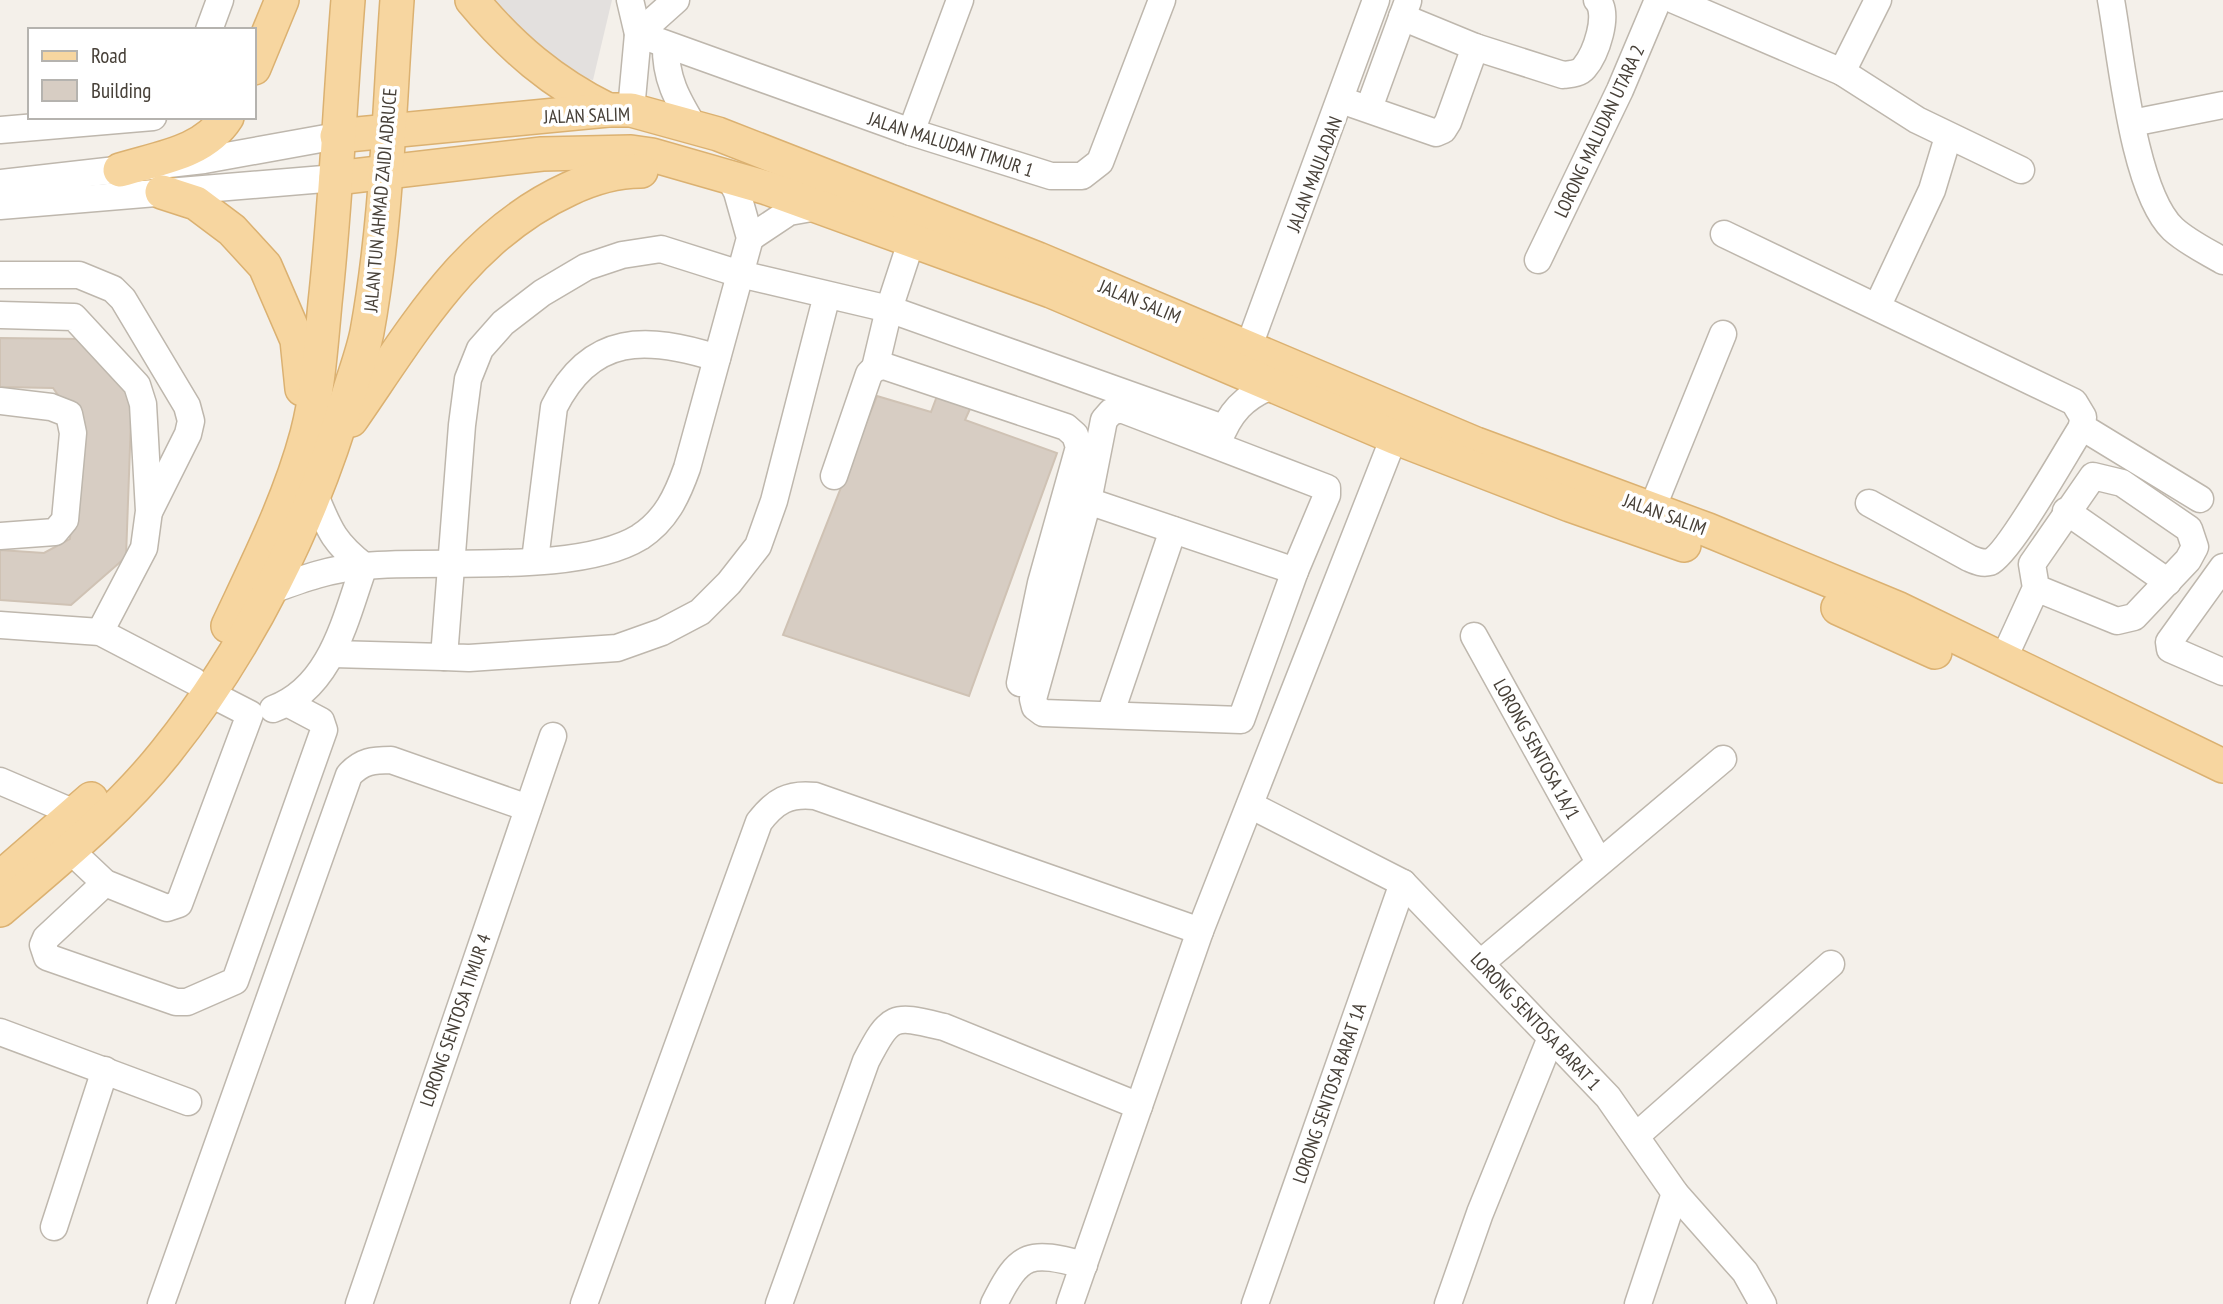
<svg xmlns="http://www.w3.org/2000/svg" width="2223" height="1304" font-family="'PT Sans Narrow',sans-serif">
<rect width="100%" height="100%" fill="#f4f0ea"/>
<polygon fill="#e3e0de" points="487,0 612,0 593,80 573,76"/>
<g fill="#d7cdc3" stroke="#cfc2b4" stroke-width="2">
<polygon points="0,338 82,339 132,392 126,557 71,605 0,600 0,550 44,553 70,539 77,422 53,388 0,387"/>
<polygon points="940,388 974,400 965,420 1057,453 969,696 783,635 877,396 931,412"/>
</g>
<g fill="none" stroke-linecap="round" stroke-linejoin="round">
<defs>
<g id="minor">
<polyline points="630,0 638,34 631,110"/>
<polyline points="1674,0 1842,72 1917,120 2021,170"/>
<path d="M2111,0C2121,55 2133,191 2173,229C2187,242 2206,251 2223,261"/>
<path d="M1402,17L1475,47L1563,75C1570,74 1579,74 1584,68C1596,54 1610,14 1597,0"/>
<polyline points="209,30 220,0"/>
<polyline points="638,34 911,132 1051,176 1082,176 1100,162 1162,0"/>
<polyline points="638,34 676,0"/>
<path d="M666,45C665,78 677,99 694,127"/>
<polyline points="1842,72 1878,0"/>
<polyline points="1341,100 1436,133 1443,130 1448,122 1475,47"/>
<polyline points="1369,108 1408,1"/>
<polyline points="2132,123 2223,105"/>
<polyline points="0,130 153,117"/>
<polyline points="911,132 960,0"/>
<polyline points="0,183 204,160 337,136"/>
<polyline points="0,206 336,178"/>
<polyline points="1724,234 2074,402 2083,417 2082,427 2200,499"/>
<polyline points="750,238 789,212 817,207"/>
<polyline points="1538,260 1620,90 1658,0"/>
<polyline points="0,275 79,275 113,289 123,299 187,406 191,421 188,434 150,510"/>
<polyline points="827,295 774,501 758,546 729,583 700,612 662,632 617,648 469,658 444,657 462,425 468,379 480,349 503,323 542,293 586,267 622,255 661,249 740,274 889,309 1223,428"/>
<polyline points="1878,305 1932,190 1948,137"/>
<polyline points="0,315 74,317 137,385 143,404 149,511 144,548 100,632"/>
<polyline points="1249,346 1376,0"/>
<polyline points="875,368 889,309 912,239"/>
<polyline points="0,401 51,407 69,414 73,433 65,520 55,532 0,536"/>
<polygon points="1121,409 1327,488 1327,495 1295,571 1241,720 1043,713 1035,707 1033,699 1088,501 1104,420 1111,412"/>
<path d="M1218,443C1229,413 1244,396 1274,385"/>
<polyline points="834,476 869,374 875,368 884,366 1066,427 1075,435 1079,447 1041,583 1020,683"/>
<path d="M314,493C329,529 333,542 364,566"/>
<polyline points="1088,501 1295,571"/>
<path d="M1869,503L1969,558C1976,561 1982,564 1990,562C2009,554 2067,450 2082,427"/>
<polyline points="1652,509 1723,334"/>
<polyline points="2066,511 2168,582"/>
<path d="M535,560L554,407C591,333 647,336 717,358"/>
<polyline points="2223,567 2169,642 2170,649 2223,672"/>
<path d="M272,590C302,579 332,568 365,566C439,559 578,575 640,537C666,520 677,496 687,468L750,238L737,192L729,177"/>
<polyline points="0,625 100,632 194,681"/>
<polyline points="1474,636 1599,862"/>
<polyline points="333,654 444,657"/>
<polyline points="2003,660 2036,588 2032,564 2093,476 2122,483 2189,529 2195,547 2188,560 2134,617 2117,621 2036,588"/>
<path d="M273,709C332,687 345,619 364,566"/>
<polyline points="1110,715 1173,530"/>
<polyline points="0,781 77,814"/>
<polyline points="1250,805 1403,883 1608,1097 1675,1193 1745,1272 1763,1304"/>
<polyline points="70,850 105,883 167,908 179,904 250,714 209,693"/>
<polyline points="105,883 46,938 43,945 47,957 176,1002 187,1002 235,981 324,730 321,721 287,703"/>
<polyline points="1482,962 1723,759"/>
<polyline points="0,1032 188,1102"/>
<polyline points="1636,1136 1831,964"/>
<polyline points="54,1227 105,1070"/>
<path d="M161,1304L349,775C362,761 373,760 391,760L528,808"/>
<polyline points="359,1304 553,736"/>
<path d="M584,1304L759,822C775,801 789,793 815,796L1200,931"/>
<path d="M779,1304L866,1061C891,1013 893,1015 944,1027L1139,1106"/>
<path d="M994,1304C1020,1251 1030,1251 1084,1265"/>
<polyline points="1070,1304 1200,931 1394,437"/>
<polyline points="1255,1304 1403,883"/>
<polyline points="1448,1304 1480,1213 1550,1040"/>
<polyline points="1638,1304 1675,1193"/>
</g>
<g id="major">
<path d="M472,0C511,47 553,83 608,110"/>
<polyline points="254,68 282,0"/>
<polyline points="337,136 608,110 631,110 718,134 1038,259 1476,444 1708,530 1899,609 2223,766"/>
<path d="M120,170C159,158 204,153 227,117"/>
<polyline points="336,178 542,154 631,152 652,155 767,188 1051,291 1394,437 1570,505 1684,545"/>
<polyline points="162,192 196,203 232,230 265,266 297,340 302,389"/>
<path d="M351,420C413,331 466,236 569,189C592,178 614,171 641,171"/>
<polyline points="1838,608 1935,652"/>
<path d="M228,626C257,564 289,501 307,434C318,392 321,346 325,303C336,202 340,101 348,0"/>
<polyline points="0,878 91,799"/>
<path d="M0,910C57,861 118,812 165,753C249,648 312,522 349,393C355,373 363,352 367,332C387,222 389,111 397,0"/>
</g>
</defs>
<use href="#minor" stroke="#beb7ad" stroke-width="29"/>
<use href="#major" stroke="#dbb171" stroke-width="36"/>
<use href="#minor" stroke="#fff" stroke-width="26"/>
<use href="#major" stroke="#f7d6a0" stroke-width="33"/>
</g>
<g text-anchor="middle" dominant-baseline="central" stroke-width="7" stroke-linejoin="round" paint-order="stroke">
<g font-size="19" fill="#474038" stroke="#fff">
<text transform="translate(587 115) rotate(-2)">JALAN SALIM</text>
<text transform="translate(1599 131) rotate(-65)">LORONG MALUDAN UTARA 2</text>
<text transform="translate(951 144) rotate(18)">JALAN MALUDAN TIMUR 1</text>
<text transform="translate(1314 174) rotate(-69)">JALAN MAULADAN</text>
<text transform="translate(380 200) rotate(-85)">JALAN TUN AHMAD ZAIDI ADRUCE</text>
<text transform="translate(1140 301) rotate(22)">JALAN SALIM</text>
<text transform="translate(1665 514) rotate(20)">JALAN SALIM</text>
<text transform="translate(1537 749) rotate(61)">LORONG SENTOSA 1A/1</text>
<text transform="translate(455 1020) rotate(-71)">LORONG SENTOSA TIMUR 4</text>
<text transform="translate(1536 1021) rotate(47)">LORONG SENTOSA BARAT 1</text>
<text transform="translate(1329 1093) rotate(-71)">LORONG SENTOSA BARAT 1A</text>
</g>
</g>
<rect x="28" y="28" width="228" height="91" fill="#ffffff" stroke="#b5b3af" stroke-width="2"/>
<rect x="42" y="51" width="35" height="10" fill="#f7d6a0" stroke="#b5b3af" stroke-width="2"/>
<text x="91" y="63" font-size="21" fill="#474038">Road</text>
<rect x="42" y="80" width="35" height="21" fill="#d7cdc3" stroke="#b5b3af" stroke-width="2"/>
<text x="91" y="98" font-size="21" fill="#474038">Building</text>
</svg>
